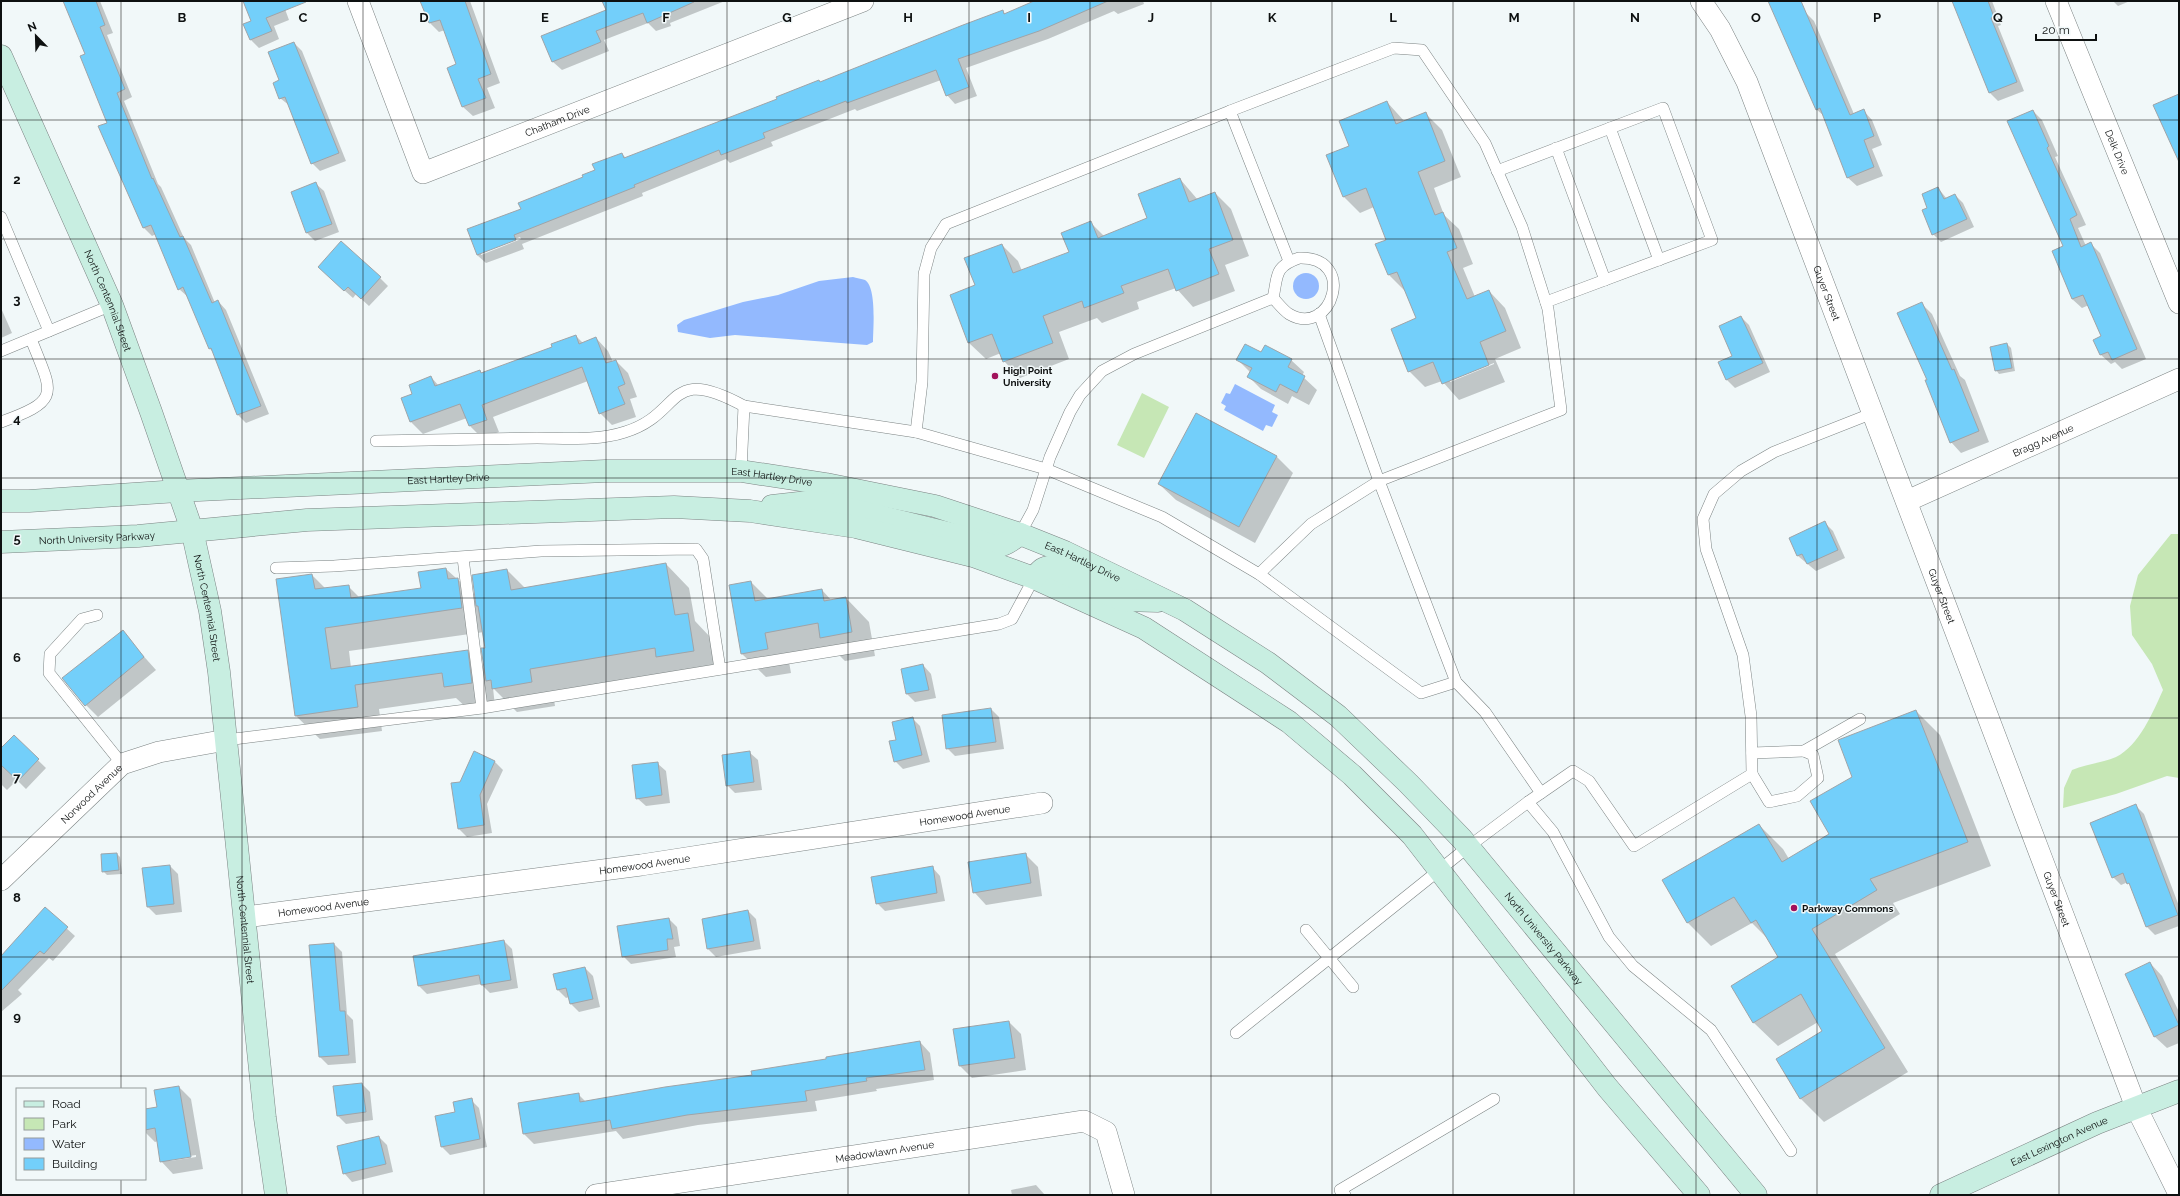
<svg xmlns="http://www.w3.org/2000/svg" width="2180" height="1196" font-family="Raleway,sans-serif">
<rect width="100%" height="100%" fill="#f1f8f9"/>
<g fill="#c6e7b5">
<polygon points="1142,393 1169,407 1144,458 1117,445"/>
<path d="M2171,534H2179V778L2167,776L2116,794L2063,808L2064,788L2072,770C2086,764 2102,763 2116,757C2139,746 2153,712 2163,690L2152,664L2132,635L2130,606L2138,575Z"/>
</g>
<g fill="#93b9fe">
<circle cx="1306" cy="286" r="13"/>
<path d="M853,277C856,278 862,279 865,280C877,288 873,329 873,342L867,345L735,335L710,338L678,332L677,325L684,320L743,302L778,295L819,281Z"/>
<polygon points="1235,384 1275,405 1272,412 1278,415 1272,427 1266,425 1263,431 1224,410 1226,406 1221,403 1226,393 1230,394"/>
</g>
<g fill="#0003" fill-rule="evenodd">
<polygon points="64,1 100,1 113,33 107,35 132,97 124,101 158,184 161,187 184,238 191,245 215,303 218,301 226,310 269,414 246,423 238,415 214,353 210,349 188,297 179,289 156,234 152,236 144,228 99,127 109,123 86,55"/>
<polygon points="245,1 282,1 289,20 274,26 279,39 259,48 251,40 253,21"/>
<polygon points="421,1 470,1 500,83 487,88 495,108 473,116 463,107 448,68 458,64 445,30 439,32 430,23"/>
<polygon points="604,1 725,1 670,23 671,26 656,31 648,23 604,40 609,51 562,70 553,62 608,11"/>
<path d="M1036,1H1143L1144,4L1118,14L1114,11L1048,39L966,68L977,96L955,104L947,95L941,80L857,111L855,109L771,142L773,146L730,163L726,159L642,193L643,196L522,244L524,249L486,263L477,255L522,209L596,171L622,154L626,158L778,100L819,81L821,83L1003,12L1006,14ZM520,237L521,239L481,255V252Z"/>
<polygon points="1769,1 1801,1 1806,13 1814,21 1854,114 1863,110 1872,120 1882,145 1872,149 1883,176 1857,186 1847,177 1824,116 1816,109"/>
<polygon points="1953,1 1992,1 2001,25 1998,26 2024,91 1998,101 1990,93"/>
<polygon points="2113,1 2130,1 2118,6"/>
<polygon points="294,43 302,51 346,161 320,171 312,163 290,106 280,98 280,81"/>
<path d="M1387,102L1405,122L1425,113L1442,130L1461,177L1434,188L1444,215L1459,229L1473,264L1463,268L1475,297L1489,291L1505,308L1521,348L1495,359L1505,382L1459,400L1442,381L1425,387L1409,371L1417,319L1405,291L1389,275L1388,240L1374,207L1360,213L1344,197L1350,147ZM1494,363V364L1450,382V380Z"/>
<polygon points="2033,111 2042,120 2058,156 2055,157 2086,225 2078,228 2086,246 2091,244 2100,253 2146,359 2122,369 2115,362 2111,364 2101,355 2095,340 2102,336 2089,305 2082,308 2072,299 2053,251 2064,247"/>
<polygon points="1180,179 1198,200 1215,193 1231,209 1249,256 1225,265 1235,291 1193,307 1176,288 1137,302 1139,309 1102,323 1097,318 1059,332 1069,359 1020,378 1004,361 1001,353 986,359 969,343 951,296 976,286 1002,245 1018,261 1022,271 1070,253 1091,223 1104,236 1149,219"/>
<polygon points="315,183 324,191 339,232 315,241 307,233 292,192"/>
<polygon points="1938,188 1947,199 1955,195 1963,203 1974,227 1941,242 1933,234 1929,208"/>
<polygon points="327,275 380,278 388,286 369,306 356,294 353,298"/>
<polygon points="1921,303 1932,314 1960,376 1965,380 1989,442 1961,453 1951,442 1928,380"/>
<polygon points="1,308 12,333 1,338"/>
<polygon points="1741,317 1749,325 1770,372 1735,388 1727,380"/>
<polygon points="576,336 583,343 596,338 608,351 613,362 616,361 628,373 637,397 630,399 636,417 612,425 600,413 588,381 493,417 499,432 482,438 470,426 467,418 423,434 411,422 402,399 413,394 431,377 439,386 479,371 482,374 554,348"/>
<polygon points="2007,344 2011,348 2015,371 1999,374 1996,370"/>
<polygon points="1262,354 1291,360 1304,372 1302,376 1317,390 1309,405 1292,396 1288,404 1261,389 1249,377 1250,372 1238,360"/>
<polygon points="1277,457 1293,473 1255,543 1176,500 1159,484"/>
<polygon points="1825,523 1833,531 1845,558 1816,571 1798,556"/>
<path d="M666,564L689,588L695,621L711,638L717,674L553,693L555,706L517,712L493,688L495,706L469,710L456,698L379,709L382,731L320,739L296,716L312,575L326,589L348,586L360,598L422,589L446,569L476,596L507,570L525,588ZM484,632L486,649L485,669L467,651L351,668L349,651Z"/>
<polygon points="751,582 768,599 822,590 832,601 846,598 869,622 875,656 845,661 832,648 788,656 791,673 766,677 742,654"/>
<polygon points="122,632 156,670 98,717 86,705"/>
<polygon points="923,665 931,674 936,698 915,702 907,694 902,669"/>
<polygon points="991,709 999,717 1004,749 955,756 947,748"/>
<polygon points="1916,711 1940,735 1991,866 1893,903 1900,914 1835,954 1908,1072 1824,1122 1801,1099 1777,1059 1824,1032 1818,1022 1778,1046 1754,1023 1732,986 1780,958 1769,940 1752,923 1711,946 1688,923 1663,881 1759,825 1783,849 1789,859 1830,834 1853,778"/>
<polygon points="912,718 920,726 930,762 903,769 895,761 898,740"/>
<polygon points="14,737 46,768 26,789 17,780 7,790 1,784 1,750"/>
<polygon points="749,752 758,760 762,790 735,793 727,785"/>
<polygon points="474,753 495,762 503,770 487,804 492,833 467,837 459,829 461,783"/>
<polygon points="657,763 666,771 670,803 646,806 637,798"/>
<polygon points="2136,806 2144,814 2179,906 2179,926 2155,935 2147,927 2132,887 2128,882 2121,885 2113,877"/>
<polygon points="117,854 120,857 122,874 107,875 103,871"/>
<polygon points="1025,854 1038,867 1042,896 986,905 974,892"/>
<polygon points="170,866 178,874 182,912 156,915 148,907"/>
<polygon points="932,867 940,876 945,901 885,911 877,903"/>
<polygon points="45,909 75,936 53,961 49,958 18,990 22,994 1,1012 1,957"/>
<polygon points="748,911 756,919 761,949 716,957 708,949 703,919"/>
<polygon points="669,919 677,927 680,946 674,947 676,957 631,964 623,956"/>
<polygon points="504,941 512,949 518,988 490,993 481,984 427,994 419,986"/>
<polygon points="334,944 342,952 347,1014 353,1020 356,1063 328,1065 320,1057 310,946"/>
<polygon points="2150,963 2162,976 2179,1012 2179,1043 2167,1048 2154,1036"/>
<polygon points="585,968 593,976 600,1007 579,1012 571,1004 569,997 566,998 558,990"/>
<polygon points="1009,1022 1021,1034 1026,1070 972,1078 960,1066"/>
<polygon points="920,1042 930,1053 934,1080 876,1089 877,1091 815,1101 817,1111 698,1125 623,1139 616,1131 534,1144 524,1134 578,1094 586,1102 753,1076"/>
<polygon points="362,1084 370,1092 373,1120 346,1124 338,1116"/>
<path d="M179,1087L191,1099L203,1169L173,1174L161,1161L158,1141L155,1142L145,1132V1110L158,1107ZM196,1155V1157L170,1161V1159Z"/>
<polygon points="471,1100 479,1108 487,1147 450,1155 442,1147 456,1113"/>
<polygon points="379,1137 387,1145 393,1172 352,1182 344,1173"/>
<polygon points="1036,1185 1045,1195 1012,1195 1011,1190"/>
</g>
<g fill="#73cffa" stroke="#9fa4a8">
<polygon points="63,1 96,1 105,25 100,27 125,89 117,93 152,179 153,178 180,237 183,236 212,303 218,300 261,406 237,415 211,348 209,349 183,287 178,290 151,225 143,228 98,126 107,123 80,56 85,54"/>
<polygon points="243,1 306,1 306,2 266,18 272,31 250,40 243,24 251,21"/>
<polygon points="420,1 465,1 491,74 478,79 486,98 462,107 447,68 456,64 440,20 429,23"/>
<polygon points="602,1 693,1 694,2 647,23 643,13 596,31 601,42 552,62 541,36 606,10"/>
<polygon points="1034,1 1108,1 1039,31 958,59 969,87 946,96 936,70 847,103 846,101 763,133 765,138 721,155 719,150 634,185 635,187 514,235 516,240 477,255 467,229 521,209 518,203 583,177 582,175 595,170 592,164 622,153 624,158 777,99 776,97 819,80 820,82 963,25 1003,10 1004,14"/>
<polygon points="1768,1 1801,1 1850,115 1864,109 1874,136 1864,140 1874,167 1847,178 1820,108 1816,110"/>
<polygon points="1952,1 1988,1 1994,17 1991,18 2017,82 1989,93"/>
<polygon points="294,42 339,153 311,164 285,97 279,99 273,83 279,80 268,52"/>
<polygon points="2179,94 2179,162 2153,105"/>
<polygon points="1387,101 1396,124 1426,112 1445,161 1418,172 1435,215 1443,212 1457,248 1447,252 1467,299 1489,290 1506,331 1480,342 1489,365 1442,384 1433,362 1408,372 1391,329 1416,318 1397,272 1388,275 1375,244 1386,240 1366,188 1343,197 1326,155 1349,146 1339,121"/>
<polygon points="2033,110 2049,146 2047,148 2077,215 2070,219 2081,247 2091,242 2137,349 2112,360 2108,352 2100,355 2093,340 2101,336 2083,295 2072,299 2052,251 2063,246 2007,121"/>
<polygon points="1180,178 1189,202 1215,192 1233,240 1209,249 1219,274 1176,291 1168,269 1121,286 1124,293 1084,308 1082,301 1043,316 1053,343 1003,362 992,334 968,343 950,295 975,285 964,258 1002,244 1013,273 1069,252 1061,233 1091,221 1098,238 1147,218 1138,194"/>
<polygon points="316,182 332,224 306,233 291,192"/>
<polygon points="1938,187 1944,199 1955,194 1967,219 1932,235 1922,210 1927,208 1922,194"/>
<polygon points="341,241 381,277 361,299 348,287 344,291 318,267"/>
<polygon points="1922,302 1952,370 1954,369 1979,431 1950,443 1925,380 1927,380 1897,313"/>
<polygon points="1741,316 1763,363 1726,380 1718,362 1732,356 1719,326"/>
<polygon points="576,335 579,344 596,337 606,363 616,360 625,384 618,387 625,404 599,414 582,367 482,405 487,420 469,426 460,404 410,422 401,398 412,394 409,385 431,376 435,386 480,370 481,373 552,347 551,344"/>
<polygon points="2007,343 2012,368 1995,371 1990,347"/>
<polygon points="1245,344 1261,352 1265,345 1292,359 1288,367 1305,376 1297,393 1280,384 1276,392 1247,377 1252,368 1236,360"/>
<polygon points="1196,413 1277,456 1239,527 1158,484"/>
<polygon points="1825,521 1838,550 1807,564 1802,554 1797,556 1789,538"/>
<polygon points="666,563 675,615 688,613 694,651 656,657 655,648 530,669 532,682 492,689 491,680 486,681 481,648 485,648 478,606 476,606 472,575 507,569 511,590"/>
<polygon points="446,568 448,579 458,578 462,608 325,628 331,669 468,650 472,683 444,687 442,673 355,685 358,707 295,716 276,579 312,574 315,589 349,585 351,598 421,588 418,572"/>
<polygon points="751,581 755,601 822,589 824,601 846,597 852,632 820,638 818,623 765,633 768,649 741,654 729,585"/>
<polygon points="123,630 144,657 85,706 62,678"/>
<polygon points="923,664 929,690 906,694 901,669"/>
<polygon points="991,708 996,742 946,749 942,715"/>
<polygon points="1916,710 1968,842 1870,879 1877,890 1812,929 1885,1048 1800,1099 1776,1059 1822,1031 1801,994 1753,1023 1731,986 1778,957 1756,920 1751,923 1734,897 1687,923 1662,880 1759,824 1782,862 1829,834 1810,801 1852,777 1838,740"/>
<polygon points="913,717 922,755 894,762 889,741 896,740 892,722"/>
<polygon points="14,735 39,759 18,781 1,765 1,748"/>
<polygon points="474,751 495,761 480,795 484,825 458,829 451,783 460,782"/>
<polygon points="750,751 754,782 726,786 722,755"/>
<polygon points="658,762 662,795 636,799 632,765"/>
<polygon points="2136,804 2178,915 2146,927 2129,883 2127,884 2123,873 2112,878 2090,823"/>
<polygon points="117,853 119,870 102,872 101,854"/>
<polygon points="1026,853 1031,883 973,893 968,862"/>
<polygon points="170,865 174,904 147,907 142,868"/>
<polygon points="933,866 937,893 876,904 871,877"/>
<polygon points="45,907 68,927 44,954 40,951 1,991 1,956"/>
<polygon points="748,910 754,941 707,949 702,919"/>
<polygon points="669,918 673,939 667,939 668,950 622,957 617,926"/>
<polygon points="504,940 511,980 481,985 479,975 418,986 413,956"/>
<polygon points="334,943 340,1011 345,1011 349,1055 319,1057 309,945"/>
<polygon points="2150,962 2179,1025 2154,1037 2125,974"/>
<polygon points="585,967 593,999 570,1004 566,988 557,990 553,974"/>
<polygon points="1009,1021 1015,1058 959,1066 953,1029"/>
<polygon points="920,1041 925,1070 866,1078 867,1081 805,1091 807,1101 687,1115 612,1129 610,1120 523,1134 518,1103 579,1093 580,1102 665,1087 752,1075 751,1071 826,1059 826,1057"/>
<polygon points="362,1083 366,1112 337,1116 333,1086"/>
<polygon points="179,1086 191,1157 160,1162 155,1128 145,1130 145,1109 157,1107 154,1090"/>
<polygon points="472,1098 480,1139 441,1147 435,1116 455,1112 453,1102"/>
<polygon points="379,1136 386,1164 343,1174 337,1146"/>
</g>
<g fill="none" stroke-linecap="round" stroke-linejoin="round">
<defs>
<g id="lane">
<polyline points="1230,111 1394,48 1422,50 1485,143 1522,227 1548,309 1561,410 1379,481 1319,314"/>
<polyline points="1610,128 1659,260"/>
<polyline points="1556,148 1605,280"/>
<polyline points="1497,171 1663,108 1712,240 1546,302"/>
<polyline points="1,217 49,331"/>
<path d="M1299,258C1358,256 1332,339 1289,314C1283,310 1278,303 1273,298C1278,277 1273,267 1299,258Z"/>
<polyline points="1289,261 1230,111 946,224 931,248 924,274 922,382 916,432 1046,469 1162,517 1259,574 1421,693 1456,682"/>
<polyline points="1,351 112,305"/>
<path d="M1,422C63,400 52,393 31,339"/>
<path d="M376,441C430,440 484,439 537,438C565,438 598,441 625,432C684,414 665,363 744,406"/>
<polyline points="741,471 744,406 916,432"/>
<polyline points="1020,534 1033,510 1050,457 1070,412 1080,395 1102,371 1134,354 1273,298"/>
<polyline points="463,558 482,708"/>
<polyline points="276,568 334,566 541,551 696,549 703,559 720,669"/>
<polyline points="1259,574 1311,524 1379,481 1456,682 1485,712 1541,793"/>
<polyline points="97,615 82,619 50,654 49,673 122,764"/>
<polyline points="226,740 482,708 999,624 1012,619 1034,578"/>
<polyline points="1752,753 1804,751 1860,719"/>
<polyline points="1752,774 1769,802 1797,796 1818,778 1813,755 1804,751"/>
<polyline points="1528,802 1573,771 1589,781 1634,846 1752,774 1751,716 1743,655 1706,549 1703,519 1714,494 1741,471 1774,452 1873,413"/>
<polyline points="1306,930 1353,987"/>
<polyline points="1236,1033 1468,847 1528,802 1553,832 1609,937 1633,966 1711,1030 1791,1151"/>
<polyline points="1345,1195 1340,1190 1494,1099"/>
</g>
<g id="street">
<path id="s1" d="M358,1L423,173L863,1"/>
<path id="s2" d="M1701,1L1720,29L1747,82L2136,1107L2179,1194"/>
<path id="s3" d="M2056,1L2179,303"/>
<path id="s4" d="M1907,501L2179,379"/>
<path id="s5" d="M1,880L122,764L159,752L226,740"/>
<path id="s6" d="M246,917L641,865L1042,803"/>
<path id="s7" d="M596,1195L1084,1121L1106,1132L1124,1195"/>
</g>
<g id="secondary">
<path id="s8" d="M1,56L112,305L151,412L192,530L210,611L219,672L265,1118L276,1195"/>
<path id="s9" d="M1,501H29L178,491L605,471H741L826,484L935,506L1020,534L1065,552L1185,610L1268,663L1338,716L1408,783L1462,839L1756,1195"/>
<path d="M772,506L817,501L972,539C996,547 999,551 1020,534"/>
<path id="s10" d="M1,542L138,536L307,520L674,507L750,511L856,527L973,556L1034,578L1144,628L1289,722L1352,775L1412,835L1607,1087L1699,1195"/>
<path d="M1034,578C1040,571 1043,566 1052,567L1122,600L1158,601"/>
<path id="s11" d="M1941,1195L2097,1123L2179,1091"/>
</g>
</defs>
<use href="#lane" stroke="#7c8383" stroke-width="12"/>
<use href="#street" stroke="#7c8383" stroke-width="22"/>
<use href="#secondary" stroke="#7c8383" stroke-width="23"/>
<use href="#lane" stroke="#fff" stroke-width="11"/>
<use href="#street" stroke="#fff" stroke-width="21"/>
<use href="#secondary" stroke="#c8eee1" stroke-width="22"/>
</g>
<path fill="none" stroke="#0e1111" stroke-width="1" stroke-opacity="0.55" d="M121,1V1089M242,1V1195M363,1V1195M484,1V1195M606,1V1195M727,1V1195M848,1V1195M969,1V1195M1090,1V1195M1211,1V1195M1332,1V1195M1453,1V1195M1574,1V1195M1696,1V1195M1817,1V1195M1938,1V1195M2059,1V1195M1,120H2179M1,239H2179M1,359H2179M1,478H2179M1,598H2179M1,718H2179M1,837H2179M1,957H2179M1,1076H2179M121,1179V1195"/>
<g fill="#a1125b" stroke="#f1f8f9" stroke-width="1.5">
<circle cx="995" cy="376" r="4"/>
<circle cx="1794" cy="908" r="4"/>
</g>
<g text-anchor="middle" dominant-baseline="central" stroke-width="3" stroke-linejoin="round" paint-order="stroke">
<g font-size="10" fill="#0e1111" stroke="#f1f8f9">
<text stroke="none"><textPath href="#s1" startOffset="328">Chatham Drive</textPath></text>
<text stroke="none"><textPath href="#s3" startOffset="163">Delk Drive</textPath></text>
<text stroke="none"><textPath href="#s2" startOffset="319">Guyer Street</textPath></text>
<text stroke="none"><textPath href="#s8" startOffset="267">North Centennial Street</textPath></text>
<text stroke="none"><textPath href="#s4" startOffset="149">Bragg Avenue</textPath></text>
<text stroke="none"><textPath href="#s9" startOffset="772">East Hartley Drive</textPath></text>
<text stroke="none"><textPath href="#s9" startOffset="448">East Hartley Drive</textPath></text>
<text stroke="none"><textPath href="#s10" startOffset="96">North University Parkway</textPath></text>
<text stroke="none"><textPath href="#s9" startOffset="1096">East Hartley Drive</textPath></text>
<text stroke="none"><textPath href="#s2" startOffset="643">Guyer Street</textPath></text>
<text stroke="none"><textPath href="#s8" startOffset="591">North Centennial Street</textPath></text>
<text stroke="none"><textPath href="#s5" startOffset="125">Norwood Avenue</textPath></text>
<text stroke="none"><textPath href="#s6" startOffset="726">Homewood Avenue</textPath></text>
<text stroke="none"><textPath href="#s6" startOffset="402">Homewood Avenue</textPath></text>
<text stroke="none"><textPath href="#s2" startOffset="967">Guyer Street</textPath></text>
<text stroke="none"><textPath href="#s6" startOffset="78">Homewood Avenue</textPath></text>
<text stroke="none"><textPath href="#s8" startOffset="915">North Centennial Street</textPath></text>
<text stroke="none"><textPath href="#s9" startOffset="1699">North University Parkway</textPath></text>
<text stroke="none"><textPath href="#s11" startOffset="130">East Lexington Avenue</textPath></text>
<text stroke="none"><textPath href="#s7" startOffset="292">Meadowlawn Avenue</textPath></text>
</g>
<g font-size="10" font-weight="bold" fill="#0e1111" stroke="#f1f8f9" text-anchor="start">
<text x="1003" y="370">High Point<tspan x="1003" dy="12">University</tspan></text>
<text x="1802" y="908">Parkway Commons</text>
</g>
</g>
<g font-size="13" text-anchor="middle" font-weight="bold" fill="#0e1111" stroke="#f1f8f9" stroke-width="3" stroke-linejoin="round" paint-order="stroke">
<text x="182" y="22">B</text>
<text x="303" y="22">C</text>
<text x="424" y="22">D</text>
<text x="545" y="22">E</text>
<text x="666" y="22">F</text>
<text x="787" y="22">G</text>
<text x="908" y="22">H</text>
<text x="1029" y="22">I</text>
<text x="1151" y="22">J</text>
<text x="1272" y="22">K</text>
<text x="1393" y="22">L</text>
<text x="1514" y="22">M</text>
<text x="1635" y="22">N</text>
<text x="1756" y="22">O</text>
<text x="1877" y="22">P</text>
<text x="1998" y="22">Q</text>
<text x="17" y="184">2</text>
<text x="17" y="304">3</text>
<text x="17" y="423">4</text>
<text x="17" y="543">5</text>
<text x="17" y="662">6</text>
<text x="17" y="782">7</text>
<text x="17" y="902">8</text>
<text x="17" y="1021">9</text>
</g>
<rect width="2180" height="1196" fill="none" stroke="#0e1111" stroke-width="4"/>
<rect x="16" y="1088" width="130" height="92" fill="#f1f8f9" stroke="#969c9c"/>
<rect x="24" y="1101" width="20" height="6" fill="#c8eee1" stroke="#969c9c"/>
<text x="52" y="1108" font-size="12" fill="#0e1111">Road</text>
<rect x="24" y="1118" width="20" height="12" fill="#c6e7b5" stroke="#969c9c"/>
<text x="52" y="1128" font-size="12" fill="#0e1111">Park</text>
<rect x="24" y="1138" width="20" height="12" fill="#93b9fe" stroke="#969c9c"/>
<text x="52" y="1148" font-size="12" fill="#0e1111">Water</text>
<rect x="24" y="1158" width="20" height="12" fill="#73cffa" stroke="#969c9c"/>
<text x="52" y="1168" font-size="12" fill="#0e1111">Building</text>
<g transform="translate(36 36) rotate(337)" stroke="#f1f8f9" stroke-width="3" paint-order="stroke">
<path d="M0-3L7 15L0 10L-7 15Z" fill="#0e1111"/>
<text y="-6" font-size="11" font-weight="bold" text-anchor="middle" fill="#0e1111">N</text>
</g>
<path d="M2036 34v6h60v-6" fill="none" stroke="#0e1111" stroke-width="2"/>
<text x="2042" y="34" font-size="12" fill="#0e1111" stroke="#f1f8f9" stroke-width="3" paint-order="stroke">20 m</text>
</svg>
